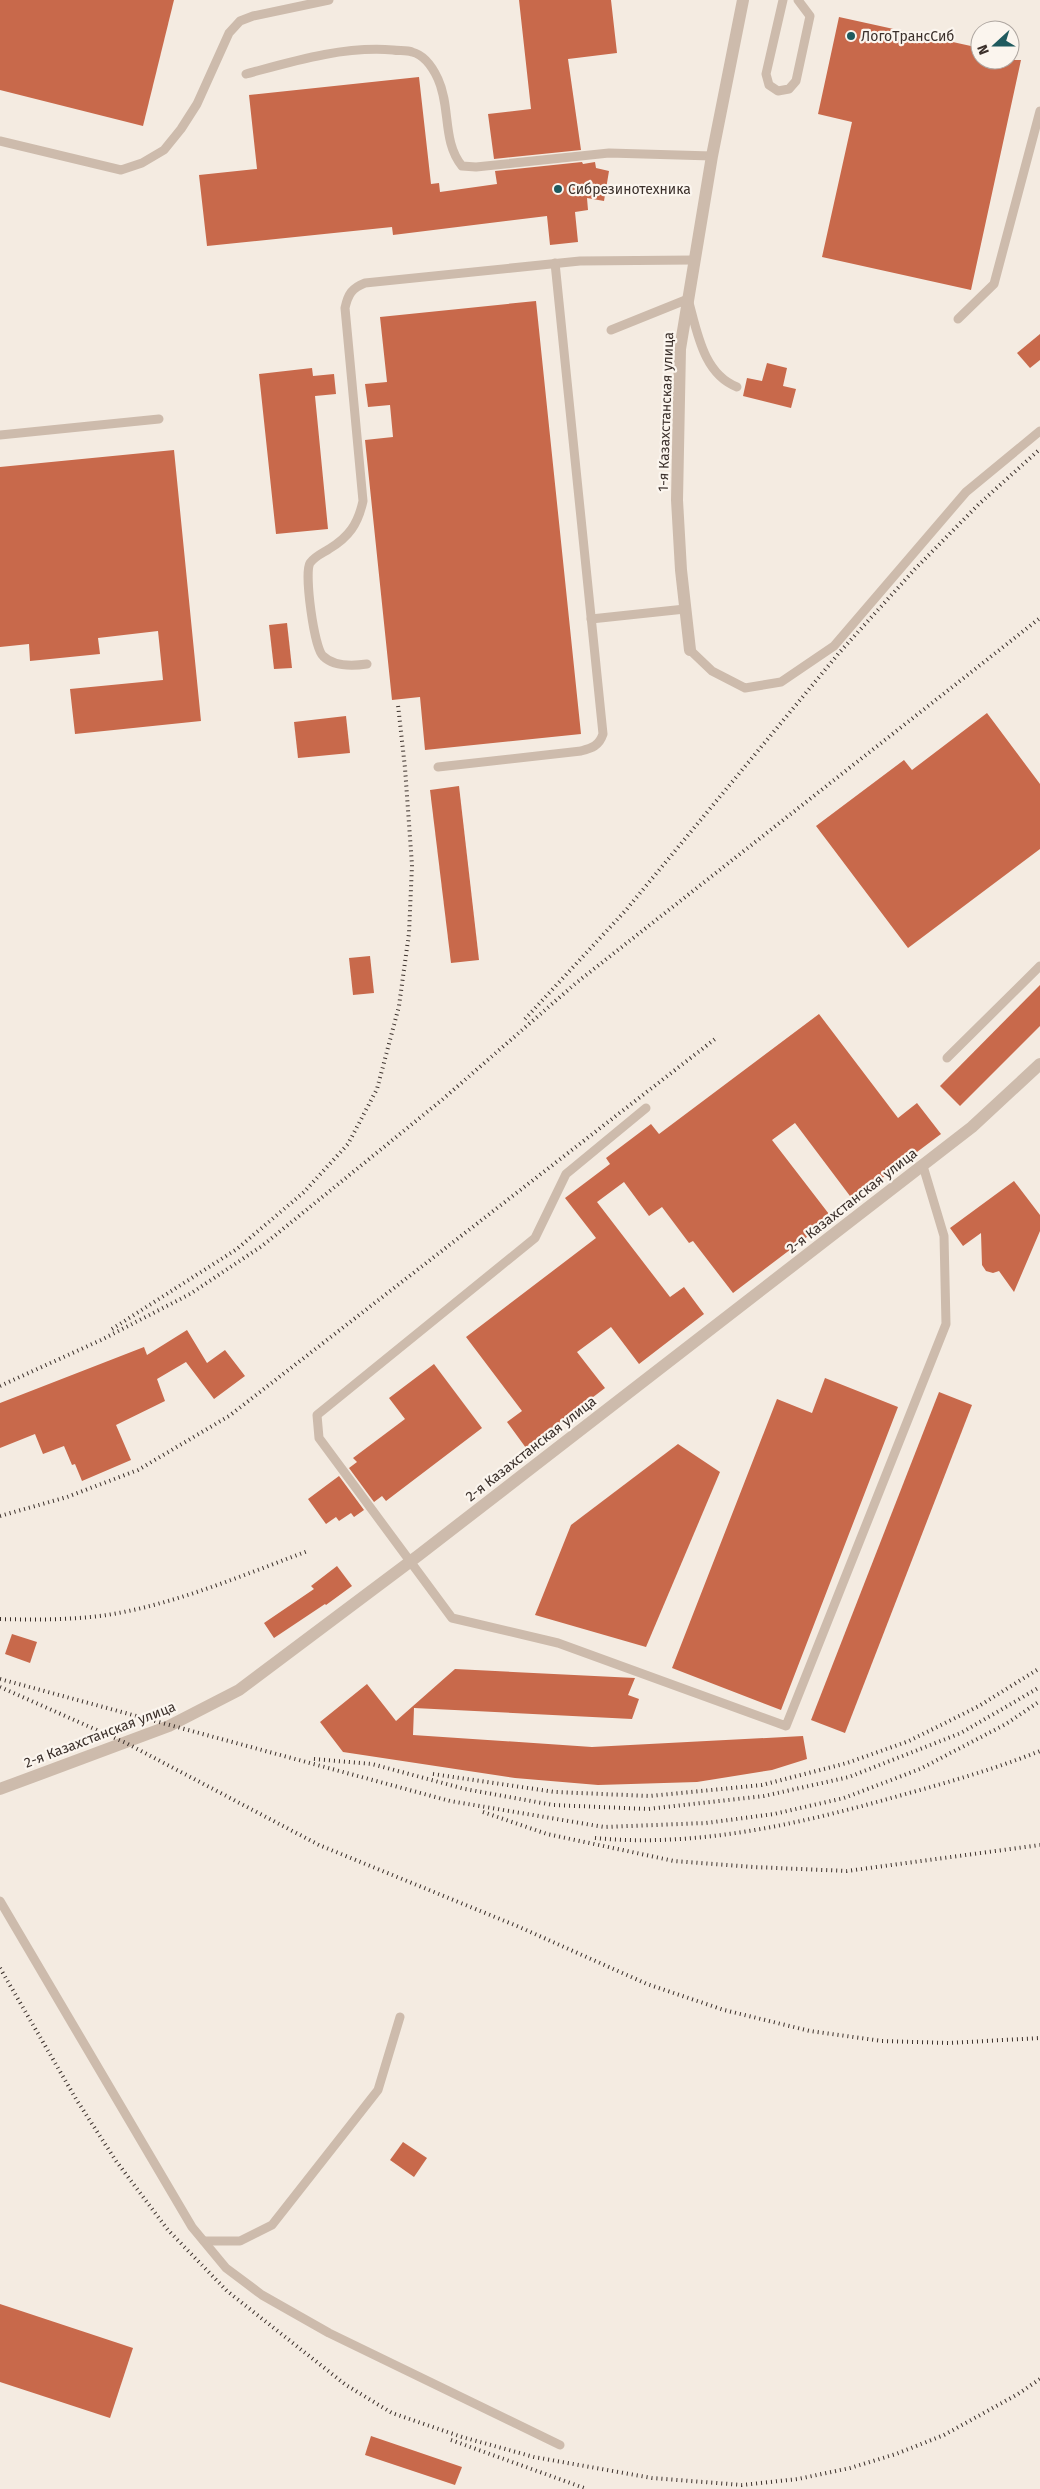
<svg xmlns="http://www.w3.org/2000/svg" width="1040" height="2489" font-family="'Fira Sans',sans-serif">
<rect width="100%" height="100%" fill="#f4ebe1"/>
<g fill="#c8694b">
<polygon points="0,0 174,0 143,126 0,90"/>
<polygon points="519,0 611,0 617,53 568,59 581,150 494,159 488,114 531,109"/>
<polygon points="839,17 980,48 980,60 1021,60 971,290 822,257 852,122 818,114"/>
<polygon points="419,77 431,184 439,183 440,192 497,184 495,171 582,162 583,164 595,162 596,168 609,171 604,201 587,198 588,210 575,212 578,242 550,245 547,216 393,235 392,227 207,246 199,175 257,169 249,95"/>
<polygon points="536,301 581,734 425,750 420,697 392,700 365,440 393,437 390,405 368,407 365,384 387,382 380,317"/>
<polygon points="1040,334 1040,360 1030,368 1017,353"/>
<polygon points="767,363 787,368 783,386 796,389 791,408 743,396 747,378 762,381"/>
<polygon points="312,368 313,376 334,374 336,394 315,396 328,529 276,534 259,374"/>
<polygon points="174,450 201,721 75,734 70,689 163,680 158,631 98,638 100,654 30,661 29,644 0,647 0,467"/>
<polygon points="287,623 292,668 274,669 269,625"/>
<polygon points="987,713 1040,784 1040,849 908,948 816,826 904,760 912,770"/>
<polygon points="346,716 350,753 298,758 294,722"/>
<polygon points="459,786 479,960 451,963 430,790"/>
<polygon points="370,956 374,993 353,995 349,958"/>
<polygon points="1040,985 1040,1026 960,1106 940,1086"/>
<polygon points="819,1014 898,1118 917,1103 941,1134 853,1200 795,1123 772,1140 832,1218 733,1293 693,1241 689,1243 662,1207 649,1216 624,1182 597,1202 670,1297 684,1287 704,1314 639,1364 611,1327 577,1352 605,1388 526,1448 507,1422 522,1411 466,1337 596,1238 565,1198 610,1164 606,1158 651,1124 659,1134"/>
<polygon points="1014,1181 1040,1215 1040,1231 1014,1292 999,1271 993,1273 986,1271 982,1265 981,1233 963,1246 950,1228"/>
<polygon points="187,1330 207,1363 225,1350 245,1376 214,1399 186,1362 157,1379 165,1401 116,1425 131,1460 82,1481 75,1464 72,1465 64,1446 43,1454 35,1434 0,1448 0,1403 144,1347 147,1355"/>
<polygon points="434,1364 482,1428 386,1501 382,1496 374,1502 349,1468 357,1462 353,1458 405,1419 389,1398"/>
<polygon points="825,1378 898,1407 781,1710 672,1668 777,1399 812,1413"/>
<polygon points="939,1392 972,1405 845,1733 811,1720"/>
<polygon points="678,1444 720,1472 646,1647 535,1615 571,1525"/>
<polygon points="339,1476 364,1510 354,1517 351,1513 339,1521 336,1517 326,1524 308,1499"/>
<polygon points="337,1566 352,1586 326,1605 325,1604 274,1638 264,1623 314,1589 311,1586"/>
<polygon points="12,1634 37,1642 30,1663 5,1654"/>
<polygon points="455,1669 635,1678 628,1695 639,1699 632,1719 414,1708 413,1735 592,1747 803,1736 807,1759 772,1770 697,1782 598,1785 515,1778 343,1752 320,1722 367,1684 396,1721"/>
<polygon points="403,2142 427,2158 414,2177 390,2160"/>
<polygon points="0,2304 133,2348 110,2418 0,2382"/>
<polygon points="371,2436 462,2467 455,2485 365,2455"/>
</g>
<g fill="none" stroke-linecap="round" stroke-linejoin="round">
<g stroke="#cdbbac" stroke-width="9">
<polyline points="783,0 766,74 769,85 778,91 789,89 796,81 810,16 798,0"/>
<path d="M246,74C294,61 343,46 393,50C399,51 407,50 412,52C424,55 433,68 438,79C451,107 442,142 462,166L476,167L609,153L712,156"/>
<polyline points="0,141 121,170 142,163 164,150 181,129 197,104 229,33 240,21 253,16 329,0"/>
<polyline points="958,319 994,284 1040,111"/>
<path d="M611,330L688,299C697,331 703,374 737,387"/>
<polyline points="0,435 159,419"/>
<polyline points="591,619 685,609"/>
<polyline points="690,650 712,671 745,688 781,682 834,646 966,492 1040,431"/>
<path d="M367,664C353,666 334,667 323,656C314,648 304,573 310,563C315,556 323,553 329,549C349,537 358,524 363,501L345,308C348,294 352,288 365,283L580,261L693,260"/>
<path d="M438,767L581,751C592,748 599,746 603,734L555,263"/>
<polyline points="947,1058 1040,966"/>
<polyline points="646,1108 566,1174 535,1238 317,1415 319,1438 452,1618 558,1643 786,1726 946,1324 944,1236 923,1166"/>
<polyline points="0,1901 192,2227 226,2268 262,2295 329,2333 560,2445"/>
<polyline points="204,2241 240,2241 272,2225 378,2090 400,2017"/>
</g>
<g stroke="#cdbbac" stroke-width="12">
<polyline points="690,650 681,570 677,500 680,349 712,156 743,0"/>
<polyline points="0,1789 169,1726 239,1690 419,1555 972,1127 1040,1064"/>
</g>
<g stroke="#3b302b" stroke-width="4" stroke-dasharray="1 4" stroke-linecap="butt">
<polyline points="525,1019 626,910 839,653 915,569 979,504 1040,449"/>
<polyline points="112,1329 237,1249 304,1192 348,1144 377,1089 399,1006 409,933 412,865 405,768 398,705"/>
<polyline points="0,1386 101,1340 190,1294 262,1246 443,1099 576,983 1040,618"/>
<polyline points="0,1516 67,1497 138,1470 229,1416 715,1039"/>
<path d="M0,1619C36,1620 72,1620 107,1615C176,1604 243,1575 308,1551"/>
<polyline points="0,1679 450,1801 604,1827 706,1823 774,1814 844,1798 920,1769 1006,1724 1040,1701"/>
<polyline points="0,1687 126,1743 319,1845 517,1926 647,1984 724,2010 810,2031 882,2041 949,2043 1040,2038"/>
<polyline points="314,1759 372,1764 465,1789 553,1805 648,1809 764,1796 849,1777 961,1733 1040,1687"/>
<polyline points="433,1774 555,1792 650,1796 762,1785 847,1763 909,1741 979,1706 1040,1668"/>
<polyline points="483,1812 547,1834 674,1861 753,1867 847,1871 1040,1845"/>
<path d="M595,1838C699,1848 803,1823 902,1795C949,1782 995,1769 1040,1751"/>
<polyline points="0,1968 76,2099 116,2161 168,2230 227,2291 346,2385 392,2413 462,2437 534,2457 652,2478 742,2485 798,2479 850,2468 896,2454 944,2435 1018,2394 1040,2379"/>
<polyline points="451,2440 587,2489"/>
</g>
</g>
<g fill="#1f5a5e" stroke="#fbf5ee" stroke-width="2">
<circle cx="851" cy="36" r="5"/>
<circle cx="558" cy="189" r="5"/>
</g>
<g text-anchor="middle" dominant-baseline="central" stroke-width="4.5" stroke-linejoin="round" paint-order="stroke">
<g font-size="14" fill="#3b302b" stroke="#fbf5ee" text-anchor="start">
<text x="861" y="36">ЛогоТрансСиб</text>
<text x="568" y="189">Сибрезинотехника</text>
</g>
<g font-size="14" fill="#3b302b" stroke="#fbf5ee">
<text transform="translate(666 412) rotate(-88)">1-я Казахстанская улица</text>
<text transform="translate(852 1201) rotate(-38)">2-я Казахстанская улица</text>
<text transform="translate(531 1449) rotate(-38)">2-я Казахстанская улица</text>
<text transform="translate(100 1735) rotate(-21)">2-я Казахстанская улица</text>
</g>
</g>
<g transform="translate(995 45) rotate(249)"><circle r="24" fill="#fbf5ee" stroke="#aea6a0"/>
<path d="M0-4L9 19L0 12L-9 19Z" fill="#1f5a5e"/>
<text y="-8" font-size="14" font-weight="bold" text-anchor="middle" fill="#3b302b">N</text>
</g>
</svg>
